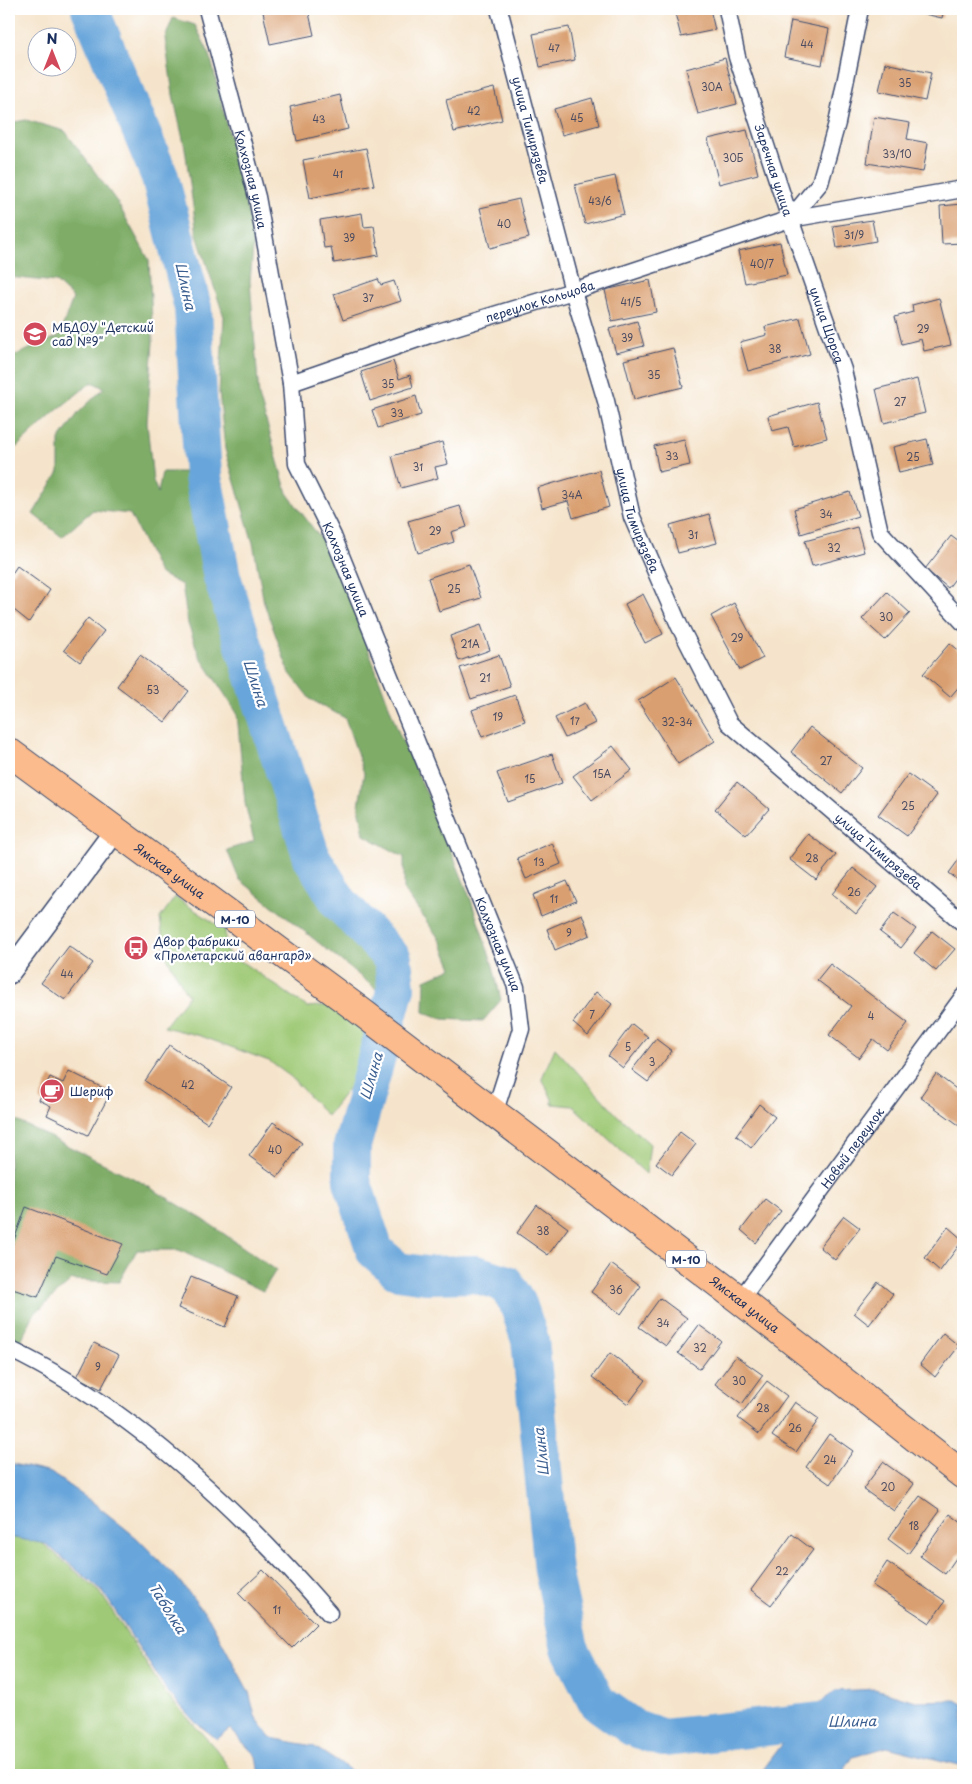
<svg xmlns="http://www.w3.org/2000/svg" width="972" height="1784" font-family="'Playpen Sans',sans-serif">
<rect width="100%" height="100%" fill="#fff"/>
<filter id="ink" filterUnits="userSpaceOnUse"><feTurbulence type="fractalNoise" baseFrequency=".02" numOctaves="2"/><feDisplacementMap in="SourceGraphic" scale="10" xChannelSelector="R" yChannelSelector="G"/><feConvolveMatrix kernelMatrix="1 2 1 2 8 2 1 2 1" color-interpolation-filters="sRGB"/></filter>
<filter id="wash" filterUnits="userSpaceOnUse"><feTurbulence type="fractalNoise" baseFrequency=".0096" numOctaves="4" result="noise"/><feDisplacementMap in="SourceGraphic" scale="20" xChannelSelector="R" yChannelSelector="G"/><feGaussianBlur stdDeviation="1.12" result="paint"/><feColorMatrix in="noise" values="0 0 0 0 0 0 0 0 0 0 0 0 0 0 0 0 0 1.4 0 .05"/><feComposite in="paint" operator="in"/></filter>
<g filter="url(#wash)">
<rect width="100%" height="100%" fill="#f5e4cb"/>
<g fill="#9fc976" stroke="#5d7c6a">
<polygon points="175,897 225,930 226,951 307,1007 332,1005 369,1036 363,1069 327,1116 291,1077 269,1061 201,1036 164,1027 188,996 165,954 160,918"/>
<polygon points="555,1048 617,1115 650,1144 646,1174 573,1106 552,1104 552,1099 542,1078"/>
<polygon points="9,1515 100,1592 165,1693 216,1749 234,1775 9,1775"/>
</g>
<g fill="#7fad67" stroke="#4d6e62">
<polygon points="173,18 195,25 210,55 254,238 250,281 259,396 287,493 335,558 400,736 436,813 471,900 493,966 501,1000 483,1021 443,1019 424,1012 425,980 452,968 440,940 404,890 404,857 364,835 359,806 364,773 345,718 310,699 289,672 264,603 253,543 225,449 219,392 224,317 197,235 185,148 173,95 165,38"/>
<polygon points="26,120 65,131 117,202 149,260 153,342 147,423 153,481 158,493 162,472 187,472 204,549 228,634 254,705 297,846 314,891 386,961 380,992 239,879 227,850 254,841 245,803 237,713 199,655 188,624 182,585 159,573 130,514 93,510 62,537 33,514 59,472 59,440 79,412 104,388 92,382 56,411 9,454 9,358 59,336 73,298 56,282 9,277 9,123"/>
<polygon points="9,1117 139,1181 204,1220 276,1270 263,1291 179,1250 137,1250 119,1282 72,1280 34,1314 19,1345 9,1341"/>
</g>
<g fill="#68a5da" stroke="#426a9c">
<polygon points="9,1463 51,1473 95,1504 137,1538 177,1578 209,1618 249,1692 255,1716 271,1738 313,1746 358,1775 259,1775 256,1756 230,1729 217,1739 195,1722 167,1691 103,1592 46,1544 9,1537"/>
<polygon points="875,1689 916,1701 956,1700 963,1704 963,1766 887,1747 853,1757 841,1775 759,1775 805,1714 835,1691"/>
</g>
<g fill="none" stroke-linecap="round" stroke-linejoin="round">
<polyline stroke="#68a5da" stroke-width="38" points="90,9 160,177 193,308 203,477 222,577 312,858 339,902 393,959 396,988 352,1146 352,1181 375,1251 398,1271 426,1275 475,1274 505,1283 518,1304 530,1340 553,1571 570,1648 597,1702 632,1727 663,1738 850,1718"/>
</g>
<g id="blocks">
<g fill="#d99f6f">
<polygon points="276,9 308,9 314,35 270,44 263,12"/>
<polygon points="674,9 710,9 715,30 681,37"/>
<polygon points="921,9 944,9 942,18 920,13"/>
<polygon points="791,21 829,29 822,65 784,57"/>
<polygon points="569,27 575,60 540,67 533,34"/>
<polygon points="725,58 737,104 698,114 686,69"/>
<polygon points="885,63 931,73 925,101 879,91"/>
<polygon points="494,88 502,120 454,132 446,100"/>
<polygon points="340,95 348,129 297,141 290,107"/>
<polygon points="592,98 599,125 562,135 554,109"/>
<polygon points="874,117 910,123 907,139 928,143 923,172 867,163"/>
<polygon points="747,130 758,174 719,184 708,139"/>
<polygon points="366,148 374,185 310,198 303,160"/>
<polygon points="615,176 624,214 585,224 575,185"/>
<polygon points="519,199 529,238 490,248 480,208"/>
<polygon points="963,204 963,243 942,244 940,206"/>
<polygon points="362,213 364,227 374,226 379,255 334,263 331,247 324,248 320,220"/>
<polygon points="872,220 876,241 837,248 833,226"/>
<polygon points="780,242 787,275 745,283 738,251"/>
<polygon points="378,279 381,285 394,281 401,301 343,320 334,294"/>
<polygon points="650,280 656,312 612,321 605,290"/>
<polygon points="939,298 951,345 924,351 921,339 902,344 895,317 913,312 912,305"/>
<polygon points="800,318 810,354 748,371 740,342 767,335 765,327"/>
<polygon points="637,321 644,346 616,353 609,329"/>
<polygon points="673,348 683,387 634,399 624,360"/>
<polygon points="393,361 399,379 410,375 413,387 370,401 361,372"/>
<polygon points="917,379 925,413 884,423 876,389"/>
<polygon points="416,396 421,415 378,428 372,410"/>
<polygon points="817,402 827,438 794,447 788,427 772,431 768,416"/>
<polygon points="684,439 690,465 659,472 654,446"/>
<polygon points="927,439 933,465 899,473 893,447"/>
<polygon points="442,442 448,464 435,467 438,478 401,488 392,456"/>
<polygon points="599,470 609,507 573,518 568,501 542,508 537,488"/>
<polygon points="850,492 858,516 801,534 794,509"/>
<polygon points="460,506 467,527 451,532 454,542 418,553 408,521"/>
<polygon points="709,514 717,543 678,553 670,525"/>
<polygon points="857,527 864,552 812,566 805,541"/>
<polygon points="951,536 963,545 963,568 948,588 925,569"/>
<polygon points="469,564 481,598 439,611 428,578"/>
<polygon points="17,566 50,590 29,622 9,606 9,578"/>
<polygon points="887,592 910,613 885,640 862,619"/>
<polygon points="643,594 663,634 645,643 625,604"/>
<polygon points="734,603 763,658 740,670 711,616"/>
<polygon points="88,618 104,631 80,662 64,650"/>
<polygon points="481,625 490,650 459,661 450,636"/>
<polygon points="950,643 963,654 963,682 950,697 923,674"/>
<polygon points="140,655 189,691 165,722 117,686"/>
<polygon points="499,655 510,686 471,699 460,668"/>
<polygon points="676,677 715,741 678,764 638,701"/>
<polygon points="515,695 525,721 482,737 472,710"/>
<polygon points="585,703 595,723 565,738 555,718"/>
<polygon points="810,727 862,768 842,793 791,752"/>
<polygon points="613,746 632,770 592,800 573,776"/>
<polygon points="552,754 562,783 508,802 497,773"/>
<polygon points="908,774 937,795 907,836 878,815"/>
<polygon points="737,782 769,809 746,835 715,809"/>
<polygon points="808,834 836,855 816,880 789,859"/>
<polygon points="552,843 561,864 526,879 517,858"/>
<polygon points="963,854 963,884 949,873"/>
<polygon points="853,868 877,887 856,914 832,894"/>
<polygon points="567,881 576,901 541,916 533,895"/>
<polygon points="894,913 916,929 901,948 880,932"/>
<polygon points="582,914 590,935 555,950 547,929"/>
<polygon points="932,931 955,949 936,971 914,953"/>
<polygon points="69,946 93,963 65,1000 41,983"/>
<polygon points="830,964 908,1023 887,1050 873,1039 859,1058 829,1035 851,1006 817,980"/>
<polygon points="596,992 612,1004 588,1036 573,1023"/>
<polygon points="632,1024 648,1037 623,1068 608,1056"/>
<polygon points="656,1039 672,1051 648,1082 632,1070"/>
<polygon points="169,1045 231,1087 207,1123 145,1081"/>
<polygon points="69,1071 111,1092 88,1135 47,1115 51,1106 39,1100 50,1077 63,1083"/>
<polygon points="936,1074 963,1094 963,1128 920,1097"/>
<polygon points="759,1104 775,1117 751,1148 736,1135"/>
<polygon points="273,1122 302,1143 278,1177 249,1156"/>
<polygon points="680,1132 696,1144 672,1175 656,1163"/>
<polygon points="765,1199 781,1211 756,1243 741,1230"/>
<polygon points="537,1205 568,1228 548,1255 517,1233"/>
<polygon points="26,1207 123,1244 107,1274 56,1256 38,1297 9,1288 9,1254"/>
<polygon points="844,1216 860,1228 835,1260 820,1247"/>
<polygon points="948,1227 963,1240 940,1271 925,1258"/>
<polygon points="611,1264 641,1286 621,1314 591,1292"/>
<polygon points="191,1277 238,1296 225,1327 178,1308"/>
<polygon points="878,1282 893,1294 869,1325 854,1313"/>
<polygon points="660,1298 687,1318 666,1346 639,1327"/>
<polygon points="699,1325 721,1341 700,1369 678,1353"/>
<polygon points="943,1333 959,1346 935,1377 920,1364"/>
<polygon points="94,1343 119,1355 101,1389 77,1377"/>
<polygon points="610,1353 646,1380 628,1404 592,1377"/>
<polygon points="736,1356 763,1375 742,1404 715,1384"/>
<polygon points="767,1381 787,1396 759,1434 738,1418"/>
<polygon points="795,1402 819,1419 796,1452 772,1436"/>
<polygon points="829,1434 853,1451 830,1484 806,1467"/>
<polygon points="883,1462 914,1484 894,1511 863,1489"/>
<polygon points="920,1496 940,1510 908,1554 888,1539"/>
<polygon points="950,1514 963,1524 963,1548 945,1574 920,1556"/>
<polygon points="792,1534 813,1550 771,1605 751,1590"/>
<polygon points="887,1562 945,1601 930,1623 872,1585"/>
<polygon points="263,1570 316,1624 292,1648 238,1593"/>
</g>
</g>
</g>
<g filter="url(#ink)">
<use href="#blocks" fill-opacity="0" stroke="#3c4a6e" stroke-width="1"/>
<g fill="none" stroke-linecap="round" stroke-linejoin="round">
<defs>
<g id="minor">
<path id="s1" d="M207,9L257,197L291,383L297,464L333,536L516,987L521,1029L494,1114"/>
<path id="s2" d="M499,9L573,291L606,401L632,517L679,625L729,723L963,923"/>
<path id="s3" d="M727,9L737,57L790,219"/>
<path id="s4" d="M860,9L837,123L820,183L790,219L843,370L880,532L963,622"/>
<path id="s5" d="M291,383L432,334L573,291L790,219L963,189"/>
<path id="s6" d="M740,1300L963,997"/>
<path d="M9,1349C131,1407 241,1512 329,1613"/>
</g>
<polyline id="tertiary" points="9,973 115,831"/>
<g id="trunk">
<path id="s7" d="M9,752L355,1007L740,1300L963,1475"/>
</g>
</defs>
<use href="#minor" stroke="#3c4a6e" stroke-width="19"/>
<use href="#tertiary" stroke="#3c4a6e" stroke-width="24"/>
<use href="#trunk" stroke="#3c4a6e" stroke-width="30"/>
<use href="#minor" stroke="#fff" stroke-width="16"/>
<use href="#tertiary" stroke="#fff" stroke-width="21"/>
<use href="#trunk" stroke="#fbbb8c" stroke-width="28"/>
</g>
</g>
<defs>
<symbol id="school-disc" viewBox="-11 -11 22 22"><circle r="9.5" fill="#d1495b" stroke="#fff"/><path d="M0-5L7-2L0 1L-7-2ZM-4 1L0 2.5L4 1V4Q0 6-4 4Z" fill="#fff"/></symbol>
<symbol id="bus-disc" viewBox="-11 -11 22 22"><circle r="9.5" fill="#d1495b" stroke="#fff"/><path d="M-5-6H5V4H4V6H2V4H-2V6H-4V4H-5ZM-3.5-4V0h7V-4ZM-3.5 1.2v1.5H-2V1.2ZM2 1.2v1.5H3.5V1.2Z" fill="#fff"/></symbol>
<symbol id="cafe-disc" viewBox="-11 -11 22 22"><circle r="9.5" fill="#d1495b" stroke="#fff"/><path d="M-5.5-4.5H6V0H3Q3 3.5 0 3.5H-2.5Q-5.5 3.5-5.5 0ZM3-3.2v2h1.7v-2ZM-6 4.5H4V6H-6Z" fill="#fff"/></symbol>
</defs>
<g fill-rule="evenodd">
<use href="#school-disc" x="21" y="320" width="28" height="28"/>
<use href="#bus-disc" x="122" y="934" width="28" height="28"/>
<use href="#cafe-disc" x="38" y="1077" width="28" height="28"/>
</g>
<g text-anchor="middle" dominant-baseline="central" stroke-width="4.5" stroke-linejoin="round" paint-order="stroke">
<g font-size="10" fill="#4a4b62">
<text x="807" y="43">44</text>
<text x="554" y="47">47</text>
<text x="905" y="82">35</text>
<text x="712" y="86">30А</text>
<text x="474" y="110">42</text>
<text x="577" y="117">45</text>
<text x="319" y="118">43</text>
<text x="897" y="153">33/10</text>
<text x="733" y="157">30Б</text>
<text x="338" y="173">41</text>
<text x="600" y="200">43/6</text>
<text x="504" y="223">40</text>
<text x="854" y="234">31/9</text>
<text x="349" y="237">39</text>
<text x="762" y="263">40/7</text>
<text x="368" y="297">37</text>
<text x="631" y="301">41/5</text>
<text x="923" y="328">29</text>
<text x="627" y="337">39</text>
<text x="775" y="348">38</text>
<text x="654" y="374">35</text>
<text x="388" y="383">35</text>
<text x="900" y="401">27</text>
<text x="397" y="412">33</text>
<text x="672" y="455">33</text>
<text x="913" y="456">25</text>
<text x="418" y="466">31</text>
<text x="572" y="494">34А</text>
<text x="826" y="513">34</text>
<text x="435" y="530">29</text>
<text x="693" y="534">31</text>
<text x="834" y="547">32</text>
<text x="454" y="588">25</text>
<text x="886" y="616">30</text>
<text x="737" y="637">29</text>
<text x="470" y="643">21А</text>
<text x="485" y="677">21</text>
<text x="153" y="689">53</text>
<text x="498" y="716">19</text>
<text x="575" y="720">17</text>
<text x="677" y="721">32-34</text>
<text x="826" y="760">27</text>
<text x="602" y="773">15А</text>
<text x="530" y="778">15</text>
<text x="908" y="805">25</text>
<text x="812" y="857">28</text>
<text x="539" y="861">13</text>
<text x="854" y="891">26</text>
<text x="554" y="898">11</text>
<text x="569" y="932">9</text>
<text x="67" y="973">44</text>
<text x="592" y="1014">7</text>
<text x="871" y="1015">4</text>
<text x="628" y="1046">5</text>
<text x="652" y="1061">3</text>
<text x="188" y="1084">42</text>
<text x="275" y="1149">40</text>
<text x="543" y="1230">38</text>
<text x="616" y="1289">36</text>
<text x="663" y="1322">34</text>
<text x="700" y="1347">32</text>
<text x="98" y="1366">9</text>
<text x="739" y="1380">30</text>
<text x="763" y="1407">28</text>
<text x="795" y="1427">26</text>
<text x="830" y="1459">24</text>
<text x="888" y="1486">20</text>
<text x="914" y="1525">18</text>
<text x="782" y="1570">22</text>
<text x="277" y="1609">11</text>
</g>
<g fill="#fff" stroke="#5f6d8e" stroke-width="1">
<rect x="215" y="910.5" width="40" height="17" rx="4"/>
<rect x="666" y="1250.5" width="40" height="17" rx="4"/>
</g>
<g font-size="11" font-weight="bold" fill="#1b2f5e">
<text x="235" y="919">М-10</text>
<text x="686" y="1259">М-10</text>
</g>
<g font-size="12" fill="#1b2f5e" stroke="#fff">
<text stroke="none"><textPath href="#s2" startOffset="125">улица Тимирязева</textPath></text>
<text stroke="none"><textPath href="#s3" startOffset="168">Заречная улица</textPath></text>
<text stroke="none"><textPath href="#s1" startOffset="176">Колхозная улица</textPath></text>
<text stroke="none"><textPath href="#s5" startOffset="262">переулок Кольцова</textPath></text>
<text stroke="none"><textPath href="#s4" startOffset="338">улица Щорса</textPath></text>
<text stroke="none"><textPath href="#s2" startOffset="530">улица Тимирязева</textPath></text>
<text stroke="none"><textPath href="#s1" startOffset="581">Колхозная улица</textPath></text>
<text stroke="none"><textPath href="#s2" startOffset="950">улица Тимирязева</textPath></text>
<text stroke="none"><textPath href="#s7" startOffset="200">Ямская улица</textPath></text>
<text stroke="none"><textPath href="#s1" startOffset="986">Колхозная улица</textPath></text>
<text stroke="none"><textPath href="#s6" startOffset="189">Новый переулок</textPath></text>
<text stroke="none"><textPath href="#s7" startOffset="920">Ямская улица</textPath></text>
</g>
<g font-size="12" fill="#1b2f5e" stroke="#fff" text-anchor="start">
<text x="52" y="327">МБДОУ "Детский<tspan x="52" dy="14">сад №9"</tspan></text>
<text x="154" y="941">Двор фабрики<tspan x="154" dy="14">«Пролетарский авангард»</tspan></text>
<text x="70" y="1091">Шериф</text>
</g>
<g font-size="14" font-style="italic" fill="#3a5e90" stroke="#fff">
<text transform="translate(186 286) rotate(77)">Шлина</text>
<text transform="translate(256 683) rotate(72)">Шлина</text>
<text transform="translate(371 1076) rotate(-74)">Шлина</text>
<text transform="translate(541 1452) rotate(-96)">Шлина</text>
<text transform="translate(168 1608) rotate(58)">Таболка</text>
<text transform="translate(852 1721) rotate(-1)">Шлина</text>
</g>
</g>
<rect width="972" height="1784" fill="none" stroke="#fff" stroke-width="30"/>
<g transform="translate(52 52)"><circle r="24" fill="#ffffff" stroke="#a4acbf"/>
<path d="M0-4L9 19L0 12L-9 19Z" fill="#d1495b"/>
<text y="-8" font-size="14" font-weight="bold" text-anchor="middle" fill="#1b2f5e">N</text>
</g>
</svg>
